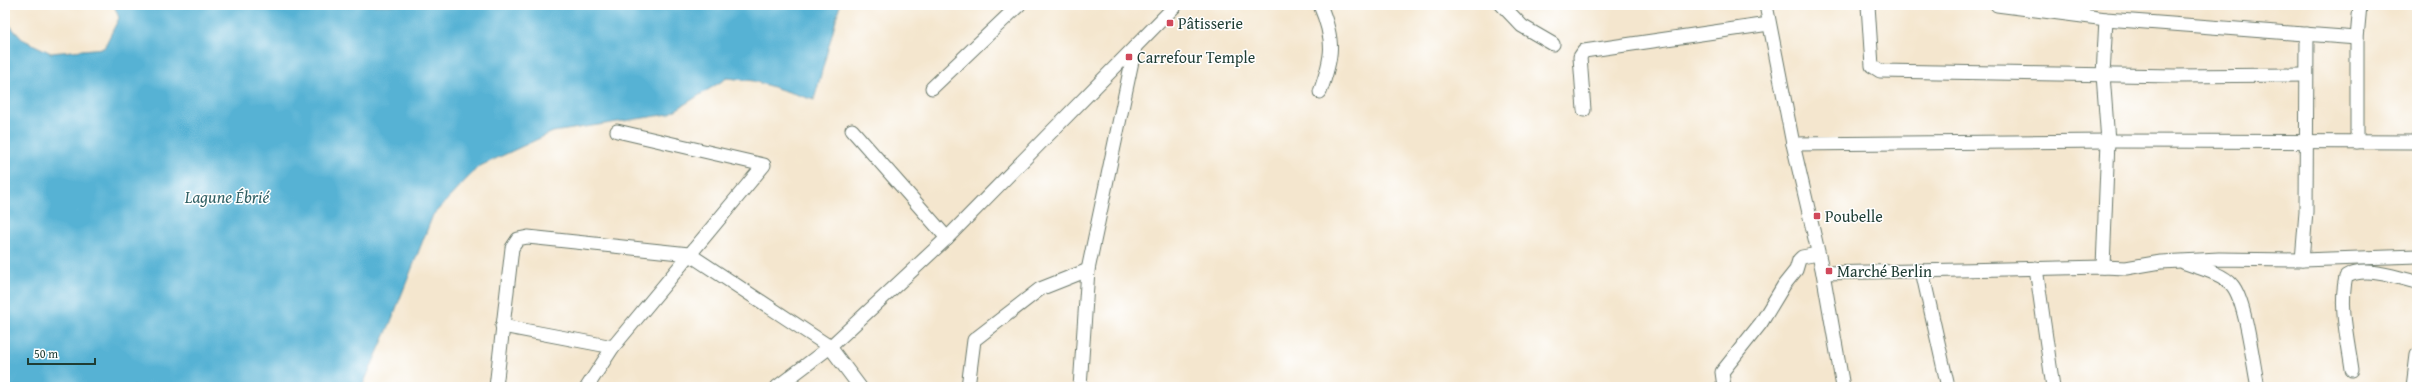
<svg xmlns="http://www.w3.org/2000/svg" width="2422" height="392" font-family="'Gentium Book Plus',serif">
<rect width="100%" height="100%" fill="#fff"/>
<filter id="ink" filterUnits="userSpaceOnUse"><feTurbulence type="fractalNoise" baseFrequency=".025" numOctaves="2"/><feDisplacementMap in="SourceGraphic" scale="8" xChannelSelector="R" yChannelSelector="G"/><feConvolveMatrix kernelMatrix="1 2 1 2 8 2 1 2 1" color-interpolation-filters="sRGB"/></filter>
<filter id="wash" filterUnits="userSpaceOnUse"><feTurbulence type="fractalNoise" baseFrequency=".012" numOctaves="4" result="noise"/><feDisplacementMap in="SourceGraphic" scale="16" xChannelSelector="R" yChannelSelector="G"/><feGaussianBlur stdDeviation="0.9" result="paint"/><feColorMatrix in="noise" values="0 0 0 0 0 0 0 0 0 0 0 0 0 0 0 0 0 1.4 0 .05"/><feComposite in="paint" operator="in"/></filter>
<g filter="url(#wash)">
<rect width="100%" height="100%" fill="#f4e6ce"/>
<polygon fill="#56b2d4" stroke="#3a7884" points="114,5 840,5 814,100 754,81 727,78 669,114 553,132 478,167 433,215 390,324 362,387 5,387 5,20 22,39 51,53 104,48 119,18"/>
</g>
<g filter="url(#ink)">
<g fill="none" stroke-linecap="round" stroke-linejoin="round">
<defs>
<g id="minor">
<path d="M1320,5C1335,41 1333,56 1320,92"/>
<polyline points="1502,5 1522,26 1553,44"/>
<polyline points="1766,5 1793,144 1823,273 1843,387"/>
<polyline points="1868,5 1872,66 1880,71 2175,76 2306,75"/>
<polyline points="1997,5 2106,19 2357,38"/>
<polyline points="932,88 1019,5"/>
<polyline points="1584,110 1580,57 1584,51 1769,24"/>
<polyline points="852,130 947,238"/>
<polyline points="2357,142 2357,38 2360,5"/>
<polyline points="1793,144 2108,141 2417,142"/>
<polyline points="2302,260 2306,212 2307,34"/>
<path d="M2185,263C2199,268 2222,273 2232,285C2246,301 2253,364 2258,387"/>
<polyline points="2103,267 2108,141 2103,75 2106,19"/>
<polyline points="2036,268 2053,387"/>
<polyline points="1922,271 1948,387"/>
<polyline points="1823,273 2103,267 2126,268 2161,262 2219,259 2302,260 2417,256"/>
<polyline points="502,326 613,347"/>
<path d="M2352,370C2348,341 2339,306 2346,277C2365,265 2396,278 2417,282"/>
<polyline points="496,387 512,248 518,239 528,237 689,254 830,347 860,387"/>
<polyline points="587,387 613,347 764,165 617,131"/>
<polyline points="777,387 830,347 947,238 1176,5"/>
<polyline points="968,387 974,340 1040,289 1088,270"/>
<polyline points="1080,387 1088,270 1135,47"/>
<polyline points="1724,387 1722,372 1761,323 1784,285 1796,270 1799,260 1802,257 1818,254"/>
<polyline points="2413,387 2417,355"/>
</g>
</defs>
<use href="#minor" stroke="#6a786a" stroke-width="15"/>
<use href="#minor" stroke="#fff" stroke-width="13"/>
</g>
</g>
<g fill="#d1495b" stroke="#fff" stroke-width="1.5">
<rect x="1166" y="19" width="8" height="8" rx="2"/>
<rect x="1125" y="53" width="8" height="8" rx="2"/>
<rect x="1813" y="212" width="8" height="8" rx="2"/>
<rect x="1825" y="267" width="8" height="8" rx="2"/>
</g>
<g text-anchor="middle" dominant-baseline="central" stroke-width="3" stroke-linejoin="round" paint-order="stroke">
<g font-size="16" fill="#1f3d34" stroke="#fff" text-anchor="start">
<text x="1178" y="23">Pâtisserie</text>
<text x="1137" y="57">Carrefour Temple</text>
<text x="1825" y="216">Poubelle</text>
<text x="1837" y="271">Marché Berlin</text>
</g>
<g font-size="17" font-style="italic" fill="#306064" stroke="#fff">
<text x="227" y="196">Lagune Ébrié</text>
</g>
</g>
<rect width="2422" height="392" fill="none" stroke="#fff" stroke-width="20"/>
<path d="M28 358v6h67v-6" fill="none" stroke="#1f3d34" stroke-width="2"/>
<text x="34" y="358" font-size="12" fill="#1f3d34" stroke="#ffffff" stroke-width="3" paint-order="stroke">50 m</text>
</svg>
